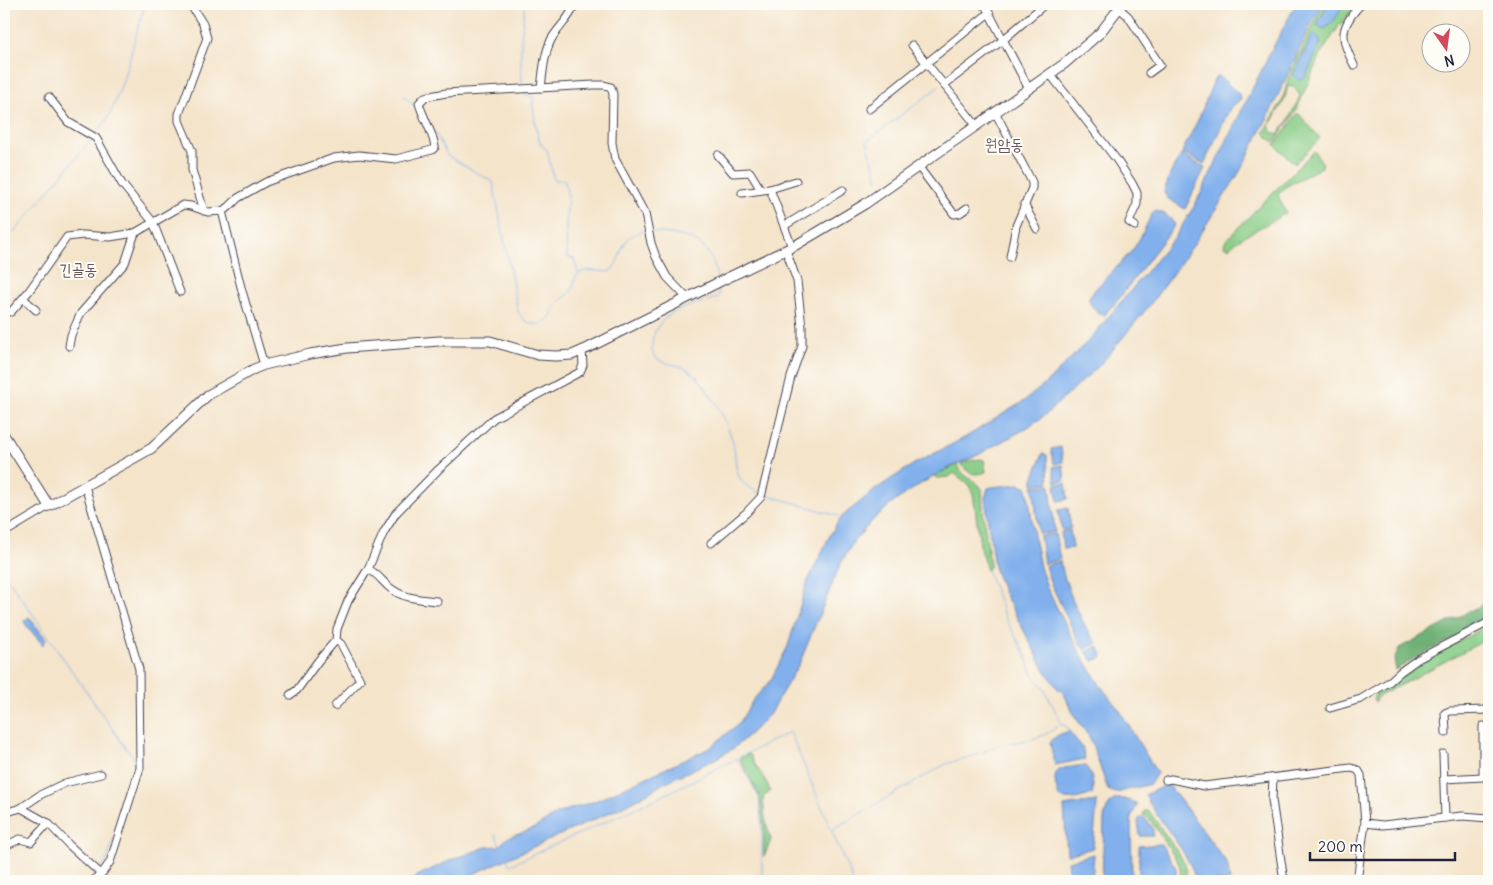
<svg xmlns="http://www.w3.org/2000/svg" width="1493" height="885" font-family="Delius,'Poor Story',sans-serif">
<rect width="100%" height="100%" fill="#fdfcf7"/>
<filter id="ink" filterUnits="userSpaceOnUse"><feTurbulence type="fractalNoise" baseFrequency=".02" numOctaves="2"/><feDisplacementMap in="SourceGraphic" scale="10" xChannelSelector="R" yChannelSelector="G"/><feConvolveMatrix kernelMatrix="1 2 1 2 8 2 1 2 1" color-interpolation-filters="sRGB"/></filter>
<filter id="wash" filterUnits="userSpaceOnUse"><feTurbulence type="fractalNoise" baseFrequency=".0096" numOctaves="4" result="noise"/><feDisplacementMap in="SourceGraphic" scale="20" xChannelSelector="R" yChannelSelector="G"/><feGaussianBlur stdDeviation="1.12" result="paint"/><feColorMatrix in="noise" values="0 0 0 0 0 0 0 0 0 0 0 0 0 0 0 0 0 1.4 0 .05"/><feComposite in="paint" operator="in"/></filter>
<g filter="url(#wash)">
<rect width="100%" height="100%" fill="#f4e4ca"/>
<g fill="#89cd87" stroke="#567861" fill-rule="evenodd">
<path d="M1325,4H1328L1317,25L1329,26L1337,15L1343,4H1358L1339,26L1319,57L1296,111L1274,143L1264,133L1283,99L1288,79L1315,21ZM1320,44L1305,78L1302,53L1307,48ZM1288,86L1295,88L1300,96L1287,123L1278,134L1272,132L1269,126L1284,101Z"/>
<polygon points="1298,113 1320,138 1295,164 1275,145"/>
<polygon points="1314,151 1322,162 1322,167 1287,186 1278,195 1286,213 1238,240 1229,248 1224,246 1225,241"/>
<path d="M980,459L984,460L986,472C975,476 967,474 961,463Z"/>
<path d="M958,464C961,478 975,478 982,489L983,512L990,565L987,570L981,552L973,493L968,484L954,473L949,477L936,478V475Z"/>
<polygon points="1489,625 1489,638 1376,698 1375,702 1373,699 1376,693 1393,684 1420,662"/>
<path d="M750,754C755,768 766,777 770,791L763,798L765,818L771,840L764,857V830L759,795L740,759L742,756Z"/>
<polygon points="1144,811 1149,811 1185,863 1187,881 1181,881 1180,867 1178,862 1149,818 1143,815"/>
</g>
<polygon fill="#6eb074" stroke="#486958" points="1489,601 1489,620 1413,659 1396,670 1394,660 1399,648"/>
<g fill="#81b0ec" stroke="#526994">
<polygon points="1296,4 1323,4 1312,22 1269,115 1239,173 1192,247 1149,306 1100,365 1044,416 1025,429 972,458 949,468 922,483 894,502 874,519 854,541 840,565 800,662 769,715 755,729 734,748 715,759 664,783 643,796 613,811 458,881 411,881 419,875 449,861 486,847 499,846 507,838 533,829 558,813 595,801 710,748 740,722 753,700 771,680 788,646 807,583 830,535 838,522 845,514 876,489 914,464 966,437 1024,401 1045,384 1091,338 1175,237 1195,205 1271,51"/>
<polygon points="1328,4 1343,4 1338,15 1329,26 1324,29 1317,25"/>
<path d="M1313,34L1320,39V44L1305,78L1299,80L1293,76C1297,66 1301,58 1306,49C1309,44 1309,39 1313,34Z"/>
<polygon points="1219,76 1239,94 1241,99 1230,108 1204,164 1182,152 1199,118 1214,80 1216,77"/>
<polygon points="1182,154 1205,168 1185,209 1167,198 1164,192 1172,170"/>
<path d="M1154,211C1163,211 1171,218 1175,225L1114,305L1110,308L1104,316C1097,313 1088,304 1089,297C1101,281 1116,269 1129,254C1141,241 1145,225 1154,211Z"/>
<polygon points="1061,447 1063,462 1054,464 1051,449"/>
<polygon points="1043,453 1047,455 1049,483 1033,484 1033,479"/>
<polygon points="1063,465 1065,480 1056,483 1053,467"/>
<polygon points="1066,483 1068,499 1058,501 1055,485"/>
<polygon points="1019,484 1026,486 1028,493 1034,536 1040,567 1048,590 1077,647 1100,685 1120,711 1157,773 1150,784 1116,793 1108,790 1090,738 1074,715 1063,692 1058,689 1043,667 1003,591 994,567 985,498 988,488 992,487"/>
<polygon points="1050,485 1055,532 1039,534 1033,486"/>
<polygon points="1068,508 1071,528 1062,530 1058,510"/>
<polygon points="1070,530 1073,546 1072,548 1064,549 1063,548 1061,532"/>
<polygon points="1055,534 1060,559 1044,564 1040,536"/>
<path d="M1060,561C1065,584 1082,626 1097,643L1084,650L1079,642L1051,584L1045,566Z"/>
<polygon points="29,617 46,639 43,645 26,625 24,621"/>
<polygon points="1098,646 1103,657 1093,661 1086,652"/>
<path d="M1069,731L1082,747L1085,759L1055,765L1050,743C1055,735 1061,734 1069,731Z"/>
<path d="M1085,765C1091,773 1095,784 1092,794C1082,798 1068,802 1059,797C1049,766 1058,769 1085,765Z"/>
<path d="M1168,784L1227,863L1230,881H1196C1188,849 1160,825 1145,795Z"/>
<path d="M1116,799H1124L1136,803L1137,805L1131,817L1132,881H1102L1104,819C1105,811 1108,803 1116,799Z"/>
<polygon points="1096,801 1097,804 1093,848 1067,855 1064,806"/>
<path d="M1142,817C1148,819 1156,831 1153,836H1140L1138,821L1139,819Z"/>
<polygon points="1161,844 1176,868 1176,881 1139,881 1139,846"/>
<polygon points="1094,854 1092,881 1070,881 1068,861"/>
</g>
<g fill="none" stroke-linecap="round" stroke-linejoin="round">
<g stroke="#81b0ec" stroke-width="1">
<path d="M523,86C519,58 521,32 525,4"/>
<polyline points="523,93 533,97 533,107 537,133 541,145 547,150 554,180 564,180 565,182 568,197 566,224 567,257 574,259 578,273"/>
<polyline points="404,96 417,108"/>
<path d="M434,131L448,156L493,182L518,312C525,324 540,330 550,317C553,313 554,307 558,303C562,298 568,297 572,290C575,284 574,276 580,273C589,268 601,273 611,271C625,255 618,234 646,231"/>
<polyline points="95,135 106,121 112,110 123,81 145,4"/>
<polyline points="878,180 867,141 940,86"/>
<path d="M652,232C688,235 712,239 717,279"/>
<polyline points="4,242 17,229 91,140"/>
<path d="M718,286L719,296L717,298C689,306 651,312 652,349C652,365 678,363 688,370C699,376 706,389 713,399C722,412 729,428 733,443C736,454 734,471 741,480C745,486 753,490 760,493"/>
<polyline points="764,494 842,517"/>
<polyline points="4,573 125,747 133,756 136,768"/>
<polyline points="1061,724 1067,727 1069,731"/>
<path d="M981,753C1006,737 1041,747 1061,722L1043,687L1033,675L1025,654L1006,619L987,570"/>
<polyline points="737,758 759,797 762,831 762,881"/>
<polyline points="833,829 946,764 978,754"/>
<polyline points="495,834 500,845"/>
<polyline points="506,858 510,865 660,797 790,732 853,881"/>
<polyline points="100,869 107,859 122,812"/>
</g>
</g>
</g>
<g filter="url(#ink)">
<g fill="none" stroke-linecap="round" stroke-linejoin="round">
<defs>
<g id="minor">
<polyline points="190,4 203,24 207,38 179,114 179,121 192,151 192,170 204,211"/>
<polyline points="981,4 986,7 1029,89"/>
<polyline points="1119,8 1128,16 1160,65 1149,73"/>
<polyline points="912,45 976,125"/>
<path d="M1354,65C1340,37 1339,28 1361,4"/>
<polyline points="1050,74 1116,159 1132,183 1137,193 1137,204 1129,222 1135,226"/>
<polyline points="944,85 1003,40 1045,4"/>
<path d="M541,88C543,72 544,55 551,40C558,27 570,19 575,4"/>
<polyline points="49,97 68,122 96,138 122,184 153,222 180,292"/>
<polyline points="869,109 989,13"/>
<polyline points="995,112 1032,182 1032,188 1016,226 1010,257"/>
<polyline points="718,155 733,173 750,172 761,190"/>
<polyline points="918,166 954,214 960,213 967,208"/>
<polyline points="770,189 792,247"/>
<polyline points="742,193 770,189 796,181"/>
<polyline points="1024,204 1037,229"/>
<polyline points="222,211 242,291 264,365"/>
<polyline points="784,226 843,190"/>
<polyline points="23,298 36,310"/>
<polyline points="11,312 29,291 67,237 83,235 110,237 135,233"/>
<path d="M69,346L71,335L81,313L125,263L135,233L183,205L191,206L208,212L222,211L229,207L238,198L266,182L334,158L359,155L396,159L432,150L435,147C433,132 423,118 419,103L425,97L446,93L594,85H604L611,87L613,94L612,143L615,159L645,214L651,243L656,257L667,277L687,298"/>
<polyline points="85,486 139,669 140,768 110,862 103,872 93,881"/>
<polyline points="4,533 49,506"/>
<polyline points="711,543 746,513 761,497 791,377 802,346 802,327 797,281 786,250"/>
<path d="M368,569C377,573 382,581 389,587C403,599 420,599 437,601"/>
<polyline points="290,695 297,690 318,661 336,640 337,629 348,601 368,569 384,532 396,513 438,470 494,418 580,372 583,365 582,350"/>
<polyline points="335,706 360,680 341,644 336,640"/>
<polyline points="1330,708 1361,699 1389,682 1400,672 1418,659 1489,622"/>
<polyline points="1446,733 1445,713 1450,711 1489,710"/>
<polyline points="1443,754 1445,818"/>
<polyline points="1273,778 1272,800 1284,881"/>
<polyline points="1444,779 1483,777 1483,726"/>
<polyline points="1166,780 1171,779 1204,786 1351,768 1358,770 1361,775 1365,823 1383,825 1462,816 1489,818"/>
<polyline points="21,808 40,795 65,783 101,774"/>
<polyline points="4,813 21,808 48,823 69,845 101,874"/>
<polyline points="7,845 20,839 31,842 48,823"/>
<polyline points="1357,881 1365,823"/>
</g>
<polyline id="major" points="4,435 49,506 152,448 208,395 254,369 264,365 310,354 347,348 439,341 490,341 538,355 556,356 572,355 588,348 723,280 796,245 865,204 1064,64 1100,33 1122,4"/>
</defs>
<use href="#minor" stroke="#423f50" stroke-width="9"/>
<use href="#major" stroke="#423f50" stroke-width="11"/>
<use href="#minor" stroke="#fff" stroke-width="7"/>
<use href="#major" stroke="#fff" stroke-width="9"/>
</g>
</g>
<g text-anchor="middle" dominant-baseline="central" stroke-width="4" stroke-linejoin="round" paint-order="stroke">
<g font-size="16" fill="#68545b" stroke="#fdfcf7">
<text x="1004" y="144">원암동</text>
<text x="78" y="269">긴골동</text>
</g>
</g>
<rect width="1493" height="885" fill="none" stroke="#fdfcf7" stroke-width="20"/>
<g transform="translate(1446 48) rotate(166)"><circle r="24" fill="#fdfcf7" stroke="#a5a5ac"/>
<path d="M0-4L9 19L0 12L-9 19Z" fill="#d1495b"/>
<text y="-8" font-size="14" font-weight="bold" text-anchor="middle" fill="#22223b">N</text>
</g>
<path d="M1310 852v8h145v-8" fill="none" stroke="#22223b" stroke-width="2.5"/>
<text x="1318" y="852" font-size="15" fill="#22223b" stroke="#fdfcf7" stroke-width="4" paint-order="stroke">200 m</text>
</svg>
